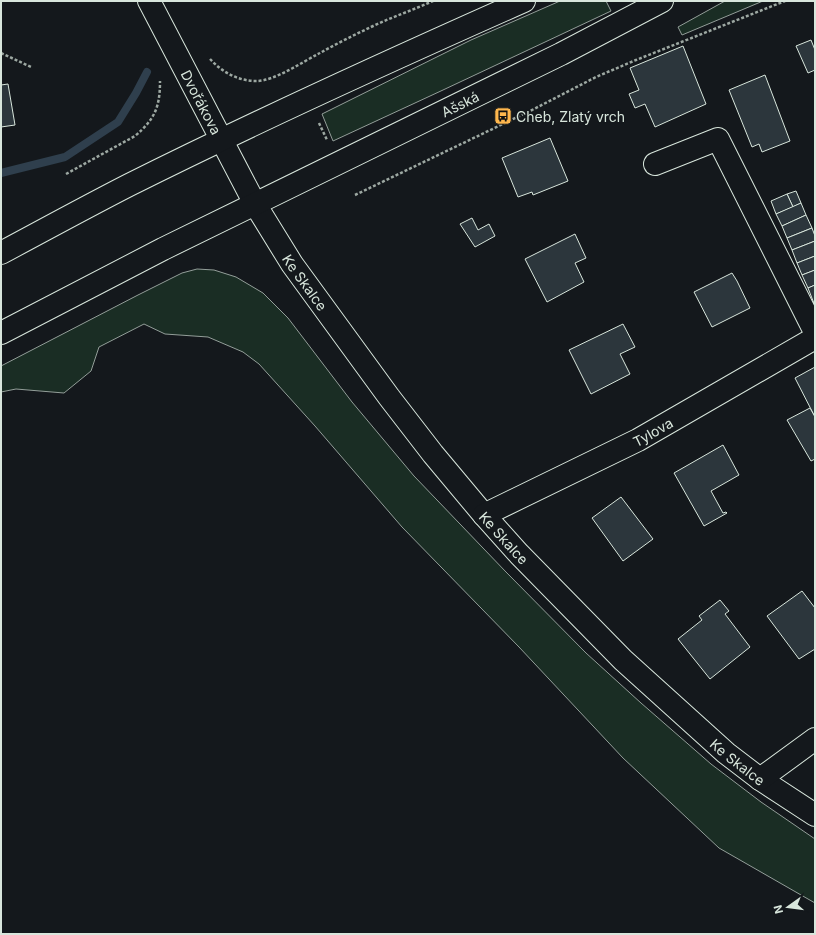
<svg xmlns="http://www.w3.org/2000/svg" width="816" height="935" font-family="Inter,sans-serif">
<rect width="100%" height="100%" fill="#14181c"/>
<g fill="#1a2d24" stroke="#939e99">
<polygon points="560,1 606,1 611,11 443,90 333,141 322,114 471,40"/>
<polygon points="725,1 763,1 682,35 678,27"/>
<polygon points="197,269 214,270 236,277 263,293 288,318 352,402 414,476 506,572 586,653 641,703 711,764 761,802 815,839 815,903 719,848 623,758 519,647 402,527 315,426 259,364 243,352 208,337 165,334 144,324 99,347 91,371 64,393 16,389 1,392 1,366 138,295 182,273"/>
</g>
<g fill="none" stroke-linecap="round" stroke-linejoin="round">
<polyline stroke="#2f3f4d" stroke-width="8" points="1,173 65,157 118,122 136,93 147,72"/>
</g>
<g fill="#2c363c" stroke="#d8e6dc">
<polygon points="811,40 815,50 815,70 808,73 796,46"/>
<polygon points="683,46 706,104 655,127 645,104 635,108 629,94 639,90 630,68"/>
<polygon points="765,75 790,141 762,152 759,144 752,147 729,90"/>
<polygon points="8,84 15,125 1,127 1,85"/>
<polygon points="550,138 568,181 533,195 532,192 518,197 502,158"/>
<polygon points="796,191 801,203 793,207 787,194"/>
<polygon points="787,194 793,207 776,214 771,201"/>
<polygon points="801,203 806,215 782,226 776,214"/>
<polygon points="806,215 812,228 787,238 782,226"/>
<polygon points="472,218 478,230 489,224 495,236 475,247 460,224"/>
<polygon points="812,228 815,236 815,241 792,250 787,238"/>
<polygon points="575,234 586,258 575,263 584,282 547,302 525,259"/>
<polygon points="815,241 815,256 797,263 792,250"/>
<polygon points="815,256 815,270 802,275 797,263"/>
<polygon points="815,270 815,285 808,288 802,275"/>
<polygon points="732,273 737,281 750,308 712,327 694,292"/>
<polygon points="815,285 815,306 808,288"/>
<polygon points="623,324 635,347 620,354 630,374 591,394 569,350"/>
<polygon points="815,367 815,417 795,378"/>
<polygon points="810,408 815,417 815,459 811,461 787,420"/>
<polygon points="723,445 739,475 711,491 723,513 726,512 727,513 704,526 674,473"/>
<polygon points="621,497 653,539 623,561 592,518"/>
<polygon points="802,591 815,608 815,649 799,659 767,616"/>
<polygon points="720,600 729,611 725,614 750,647 710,679 678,639 702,620 699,616"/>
</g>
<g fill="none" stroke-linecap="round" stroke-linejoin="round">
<defs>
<g id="minor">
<path id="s1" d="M149,1L255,204L292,264L389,397L433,454L484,515L519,554L623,660L726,753L760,779L815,815"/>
<polyline points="655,164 718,139 815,332"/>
<path id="s2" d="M484,515L638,440L815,338"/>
<polyline points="760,779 815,739"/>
</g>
<g id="major">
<path d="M1,253C44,230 86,207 129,185C259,120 391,60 524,1"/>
<path id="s3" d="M1,333L163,249L561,54L662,1"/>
</g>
</defs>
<use href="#minor" stroke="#d8e6dc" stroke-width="24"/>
<use href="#major" stroke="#d8e6dc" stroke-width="24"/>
<g stroke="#9da8a2" stroke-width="2.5" stroke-dasharray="3 2" stroke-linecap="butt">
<polyline points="1,53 31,67"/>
<path d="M210,59C222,72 238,81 256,81C275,81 302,62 320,53C336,44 354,35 371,27C392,17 413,10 433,1"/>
<polyline points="319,123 327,140"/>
<path d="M66,174L135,136C155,119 160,107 160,81"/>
<polyline points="355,195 532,110 596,77 636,60 785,1"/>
</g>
<use href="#minor" stroke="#14181c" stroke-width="22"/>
<use href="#major" stroke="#14181c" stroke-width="22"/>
</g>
<defs>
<symbol id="bus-square" viewBox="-11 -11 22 22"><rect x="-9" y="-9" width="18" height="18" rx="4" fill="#ffb74d" stroke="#14181c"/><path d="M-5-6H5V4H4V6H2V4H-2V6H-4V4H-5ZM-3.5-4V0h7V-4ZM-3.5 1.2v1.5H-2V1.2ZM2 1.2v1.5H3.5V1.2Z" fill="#111"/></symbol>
</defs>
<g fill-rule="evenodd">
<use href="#bus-square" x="493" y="106" width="20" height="20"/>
</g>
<g text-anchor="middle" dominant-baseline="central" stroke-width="3" stroke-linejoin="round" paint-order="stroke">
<g font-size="14" fill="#d8e6dc" stroke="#14181c">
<text stroke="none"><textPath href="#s1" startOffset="114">Dvořákova</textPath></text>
<text stroke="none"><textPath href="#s3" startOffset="513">Ašská</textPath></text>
<text stroke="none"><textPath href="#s1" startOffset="322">Ke Skalce</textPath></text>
<text stroke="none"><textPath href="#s2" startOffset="188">Tylova</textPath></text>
<text stroke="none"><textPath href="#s1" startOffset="646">Ke Skalce</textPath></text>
<text stroke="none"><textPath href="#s1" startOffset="970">Ke Skalce</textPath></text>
</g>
<g font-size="14" fill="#d8e6dc" stroke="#14181c" text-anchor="start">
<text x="516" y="116">Cheb, Zlatý vrch</text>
</g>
</g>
<rect width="816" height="935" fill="none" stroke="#d8e6dc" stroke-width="4"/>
<g transform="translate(788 907) rotate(256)" stroke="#14181c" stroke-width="3" paint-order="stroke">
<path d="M0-3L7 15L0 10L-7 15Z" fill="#d8e6dc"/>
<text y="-6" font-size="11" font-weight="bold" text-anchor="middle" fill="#d8e6dc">N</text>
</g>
</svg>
